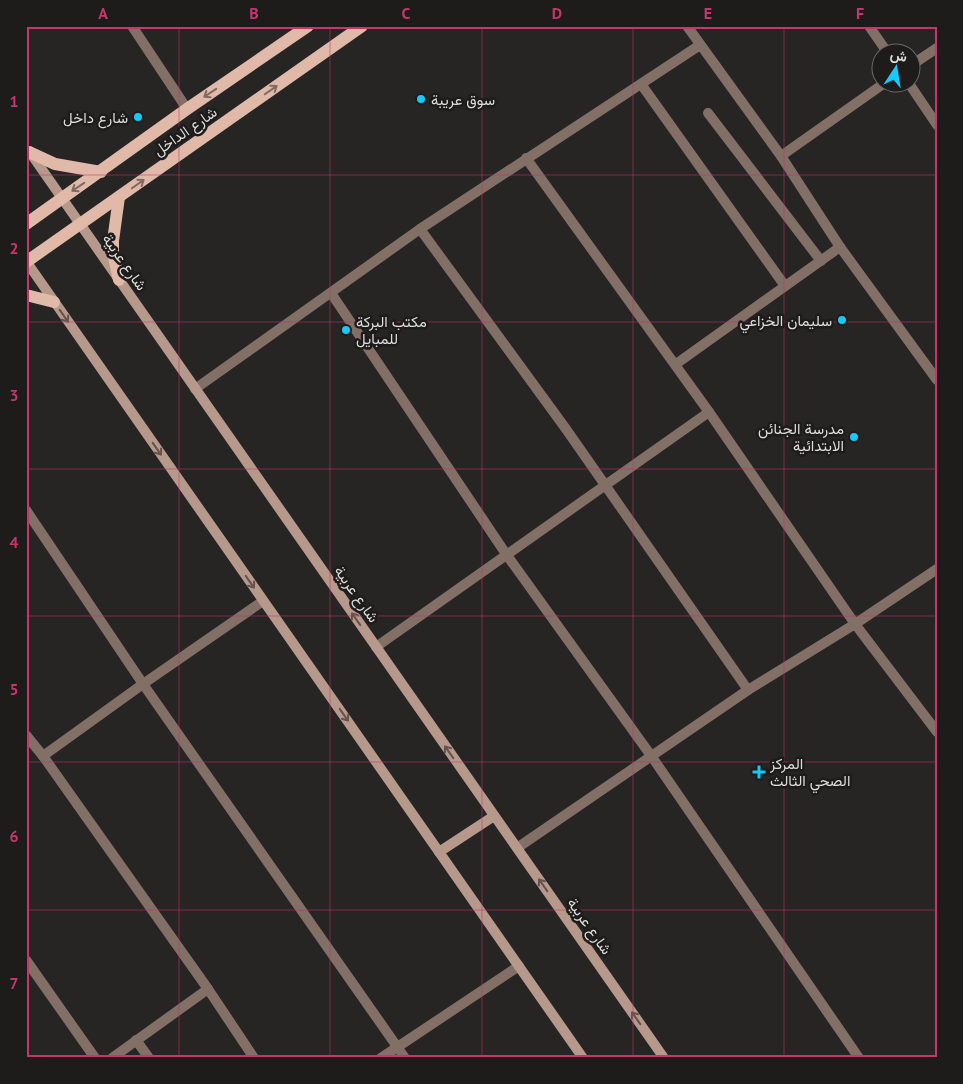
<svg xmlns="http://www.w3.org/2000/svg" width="963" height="1084" font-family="'PT Sans',Vazirmatn,sans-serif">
<rect width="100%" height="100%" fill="#272424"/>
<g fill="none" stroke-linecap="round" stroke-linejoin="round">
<polyline stroke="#826f66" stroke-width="10" points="708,113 821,261"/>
<g stroke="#826f66" stroke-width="10">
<polyline points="132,26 187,109"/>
<polyline points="687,26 781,156 840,247 937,380"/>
<polyline points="869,26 887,52"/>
<polyline points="910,66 937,48"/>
<polyline points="908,82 937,125"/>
<polyline points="641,84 785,286"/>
<polyline points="781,156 886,82"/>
<polyline points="526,158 709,412 855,624 937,732"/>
<polyline points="420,229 566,429 748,690"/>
<polyline points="331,293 506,554 652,757 859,1058"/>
<polyline points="676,364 840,247"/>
<polyline points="195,389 420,229 700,45"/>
<polyline points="26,510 143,684 405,1058"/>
<polyline points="376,647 709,412"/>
<polyline points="26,735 43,756 208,989 254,1058"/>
<polyline points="43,756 143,684 263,601"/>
<polyline points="517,848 748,690 855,624 937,569"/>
<polyline points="26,960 95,1058"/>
<polyline points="136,1040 149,1058"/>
<polyline points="112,1058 208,989"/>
<polyline points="381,1058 519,966"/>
</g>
<g stroke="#b7998b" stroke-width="10">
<polyline points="29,151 664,1058"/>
<polyline points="26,261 583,1058"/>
<polyline points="439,852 494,816"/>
</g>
<g stroke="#e0b9a8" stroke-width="12">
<polyline points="29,152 55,164 101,172"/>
<polyline points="119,197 113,241 113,253 119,280"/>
<polyline points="26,224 187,109 308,26"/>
<polyline points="26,262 362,26"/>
<polyline points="26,295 54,302"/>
</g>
</g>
<defs><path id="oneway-shaft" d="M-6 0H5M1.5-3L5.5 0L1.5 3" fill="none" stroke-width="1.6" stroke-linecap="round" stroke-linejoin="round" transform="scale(1.25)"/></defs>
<g stroke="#7f6a62">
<use href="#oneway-shaft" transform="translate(271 90) rotate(-35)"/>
<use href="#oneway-shaft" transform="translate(210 93) rotate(146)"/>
<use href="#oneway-shaft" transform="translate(138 184) rotate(-35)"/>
<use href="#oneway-shaft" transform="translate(78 187) rotate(146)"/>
</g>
<g stroke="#63544d">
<use href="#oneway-shaft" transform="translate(64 316) rotate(55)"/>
<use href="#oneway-shaft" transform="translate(157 449) rotate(55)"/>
<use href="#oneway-shaft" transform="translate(250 582) rotate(55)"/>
<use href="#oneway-shaft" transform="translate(356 619) rotate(-125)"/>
<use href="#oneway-shaft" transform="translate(344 715) rotate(55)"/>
<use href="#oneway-shaft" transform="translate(449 752) rotate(-125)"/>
<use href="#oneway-shaft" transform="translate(543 885) rotate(-125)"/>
<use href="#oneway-shaft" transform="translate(636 1018) rotate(-125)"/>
</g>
<path fill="none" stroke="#c6356e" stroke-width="1" stroke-opacity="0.55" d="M179,26V1058M330,26V1058M482,26V1058M633,26V1058M784,26V1058M26,175H937M26,322H937M26,469H937M26,616H937M26,762H937M26,910H937"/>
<g fill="#14cafb" stroke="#1e1b1b" stroke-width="2">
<circle cx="421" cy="99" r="5"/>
<circle cx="138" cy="117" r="5"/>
<circle cx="842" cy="320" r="5"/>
<circle cx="346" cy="330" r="5"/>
<circle cx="854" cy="437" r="5"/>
<path d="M756.5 764.5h5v5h5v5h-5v5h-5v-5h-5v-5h5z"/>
</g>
<g text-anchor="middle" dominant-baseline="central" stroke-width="5" stroke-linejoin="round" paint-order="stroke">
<g font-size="15" fill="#dddbdb" stroke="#1e1b1b" text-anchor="start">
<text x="431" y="99">سوق عريبة</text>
<text x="128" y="117" text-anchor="end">شارع داخل</text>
<text x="832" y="320" text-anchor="end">سليمان الخزاعي</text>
<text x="356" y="321">مكتب البركة<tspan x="356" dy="17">للمبايل</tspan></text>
<text x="844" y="428" text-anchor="end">مدرسة الجنائن<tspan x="844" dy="17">الابتدائية</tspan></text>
<text x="770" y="763">المركز<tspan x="770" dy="17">الصحي الثالث</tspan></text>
</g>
<g font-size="15" fill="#dddbdb" stroke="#1e1b1b">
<text transform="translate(185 131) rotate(-35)">شارع الداخل</text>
<text transform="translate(125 262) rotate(55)">شارع عربية</text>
<text transform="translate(357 594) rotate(55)">شارع عربية</text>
<text transform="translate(590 926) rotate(55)">شارع عربية</text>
</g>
</g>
<rect width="963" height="1084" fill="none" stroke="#1e1b1b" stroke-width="55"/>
<g transform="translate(896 68) rotate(12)"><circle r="24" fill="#1e1b1b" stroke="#6a6868"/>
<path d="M0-4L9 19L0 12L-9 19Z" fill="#14cafb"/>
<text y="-8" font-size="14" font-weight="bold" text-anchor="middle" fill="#dddbdb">ش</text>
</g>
<rect x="28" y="28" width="908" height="1028" fill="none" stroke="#c6356e" stroke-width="2"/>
<g font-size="16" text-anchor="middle" font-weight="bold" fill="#c6356e">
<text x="103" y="19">A</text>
<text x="254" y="19">B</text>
<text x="406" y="19">C</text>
<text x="557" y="19">D</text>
<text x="708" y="19">E</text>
<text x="860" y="19">F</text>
<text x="14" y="107">1</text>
<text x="14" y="254">2</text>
<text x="14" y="401">3</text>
<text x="14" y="548">4</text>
<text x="14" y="695">5</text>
<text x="14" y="842">6</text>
<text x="14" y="989">7</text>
</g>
</svg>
